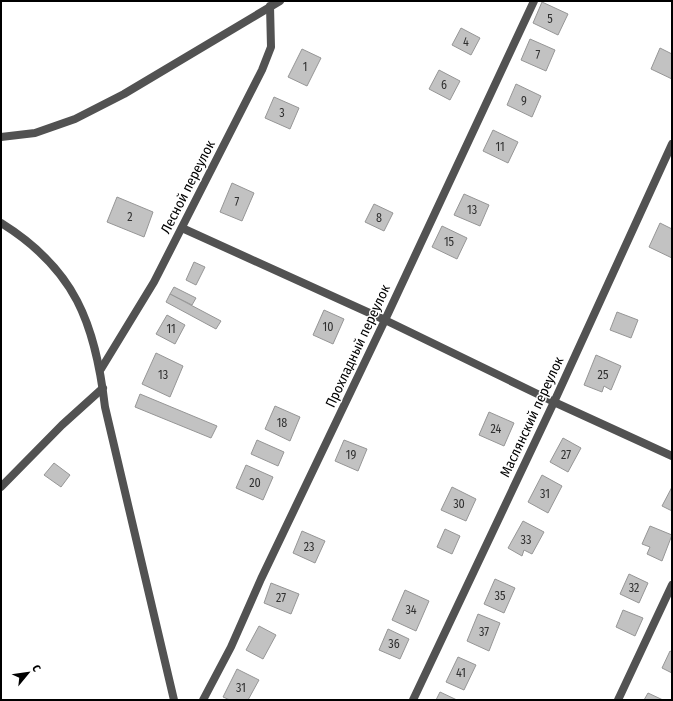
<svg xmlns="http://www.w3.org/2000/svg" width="673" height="701" font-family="'Fira Sans Condensed',sans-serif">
<rect width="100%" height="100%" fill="#fff"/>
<g fill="#c2c2c2" stroke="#969696">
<polygon points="542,2 568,14 558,35 533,23"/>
<polygon points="461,28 480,38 471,55 452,45"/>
<polygon points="530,39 555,50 546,71 521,60"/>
<polygon points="660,48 672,54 672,79 651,69"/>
<polygon points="302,49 321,58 307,86 288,77"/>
<polygon points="439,70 460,81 450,100 429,89"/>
<polygon points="516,84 541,96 532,117 507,105"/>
<polygon points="274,97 299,108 290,129 265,118"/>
<polygon points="493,130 518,142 508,163 483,151"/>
<polygon points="232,183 254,193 242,221 220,212"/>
<polygon points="464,194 489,205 480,226 454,215"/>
<polygon points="117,197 153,212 144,237 107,222"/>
<polygon points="374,204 393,213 384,231 365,222"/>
<polygon points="660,223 672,229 672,258 649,247"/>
<polygon points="442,226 467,238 457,259 432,247"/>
<polygon points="194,262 205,267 196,285 186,280"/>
<polygon points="174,287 196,298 192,305 170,294"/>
<polygon points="170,294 221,321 216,329 166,302"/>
<polygon points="324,310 344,319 333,344 313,335"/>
<polygon points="617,312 638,320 631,338 610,330"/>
<polygon points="167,315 185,325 175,344 156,334"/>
<polygon points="156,353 183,366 170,397 142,384"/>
<polygon points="596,355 621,366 611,390 604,386 602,392 584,385"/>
<polygon points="140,394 217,426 211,438 135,407"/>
<polygon points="275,406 300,417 290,441 265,429"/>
<polygon points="489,412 514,423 504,446 479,435"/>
<polygon points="563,438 581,448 568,472 550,462"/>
<polygon points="257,440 284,452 278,466 251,454"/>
<polygon points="344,440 367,449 358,471 335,461"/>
<polygon points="54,463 70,475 61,487 44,475"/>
<polygon points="246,465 273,477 263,500 236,488"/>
<polygon points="542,475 562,486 548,513 528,502"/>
<polygon points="452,487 476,499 466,521 441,510"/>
<polygon points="672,487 672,511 662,506"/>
<polygon points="523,521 544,532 532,554 524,550 522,556 508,548"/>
<polygon points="650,526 672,535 662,561 647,554 650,547 642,544"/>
<polygon points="445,529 460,536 452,554 437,547"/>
<polygon points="302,531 325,541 315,563 293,553"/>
<polygon points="629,574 648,583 639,603 620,594"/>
<polygon points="495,579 515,588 504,613 484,604"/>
<polygon points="271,583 299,594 291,614 264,603"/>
<polygon points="405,590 429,601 416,631 392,620"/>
<polygon points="623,610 643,618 635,636 616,627"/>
<polygon points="478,614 500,623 489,651 467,641"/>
<polygon points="259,626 276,635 263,659 246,650"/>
<polygon points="388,629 409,639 400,659 379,650"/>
<polygon points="670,651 672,652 672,673 662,668"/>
<polygon points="458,657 476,665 464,690 446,682"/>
<polygon points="237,669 259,680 248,700 230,700 223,697"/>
<polygon points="440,692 457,700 436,700"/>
<polygon points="648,693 663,700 644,700"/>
</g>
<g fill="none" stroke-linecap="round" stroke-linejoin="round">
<g stroke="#525252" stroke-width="8">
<polyline points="1,137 35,133 75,119 124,94 280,1"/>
<path d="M1,223C75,269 95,323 105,407L174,700"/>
<polyline points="182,228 385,320 554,402 672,456"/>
<polyline points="101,369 154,282 262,70 271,47 270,6"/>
<polyline points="1,487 62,425 103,388"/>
<polyline points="203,700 231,647 261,579 385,320 534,1"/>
<polyline points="413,700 554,402 672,144"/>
<polyline points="618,700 672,585"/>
</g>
</g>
<g text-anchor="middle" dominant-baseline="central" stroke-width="3" stroke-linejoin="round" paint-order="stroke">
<g font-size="12" fill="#303030">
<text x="550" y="19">5</text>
<text x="466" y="42">4</text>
<text x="538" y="55">7</text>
<text x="305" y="67">1</text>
<text x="444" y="85">6</text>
<text x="524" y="101">9</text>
<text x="282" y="113">3</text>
<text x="500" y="147">11</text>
<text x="237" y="202">7</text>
<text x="472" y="210">13</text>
<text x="130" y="217">2</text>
<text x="379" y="218">8</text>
<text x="449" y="242">15</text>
<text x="328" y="327">10</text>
<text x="171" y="329">11</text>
<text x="163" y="375">13</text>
<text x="603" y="375">25</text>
<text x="282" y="423">18</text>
<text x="496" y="429">24</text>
<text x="351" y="455">19</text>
<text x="566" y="455">27</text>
<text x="255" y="483">20</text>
<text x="545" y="494">31</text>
<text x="459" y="504">30</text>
<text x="526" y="540">33</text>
<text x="309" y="547">23</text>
<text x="634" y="588">32</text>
<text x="500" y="596">35</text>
<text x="281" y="598">27</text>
<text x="411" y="610">34</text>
<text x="484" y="632">37</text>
<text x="394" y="644">36</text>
<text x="461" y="673">41</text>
<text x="241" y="688">31</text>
</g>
<g font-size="14" fill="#000" stroke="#fff">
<text transform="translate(188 187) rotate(-63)">Лесной переулок</text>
<text transform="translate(358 346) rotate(-65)">Прохладный переулок</text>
<text transform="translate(532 417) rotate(-65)">Маслянский переулок</text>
</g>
</g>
<rect width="673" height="701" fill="none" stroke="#000000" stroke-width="4"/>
<g transform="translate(28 673) rotate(61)" stroke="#ffffff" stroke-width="3" paint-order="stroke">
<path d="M0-3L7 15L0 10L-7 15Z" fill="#000000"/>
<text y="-6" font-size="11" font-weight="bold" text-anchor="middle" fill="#000000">С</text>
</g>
</svg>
